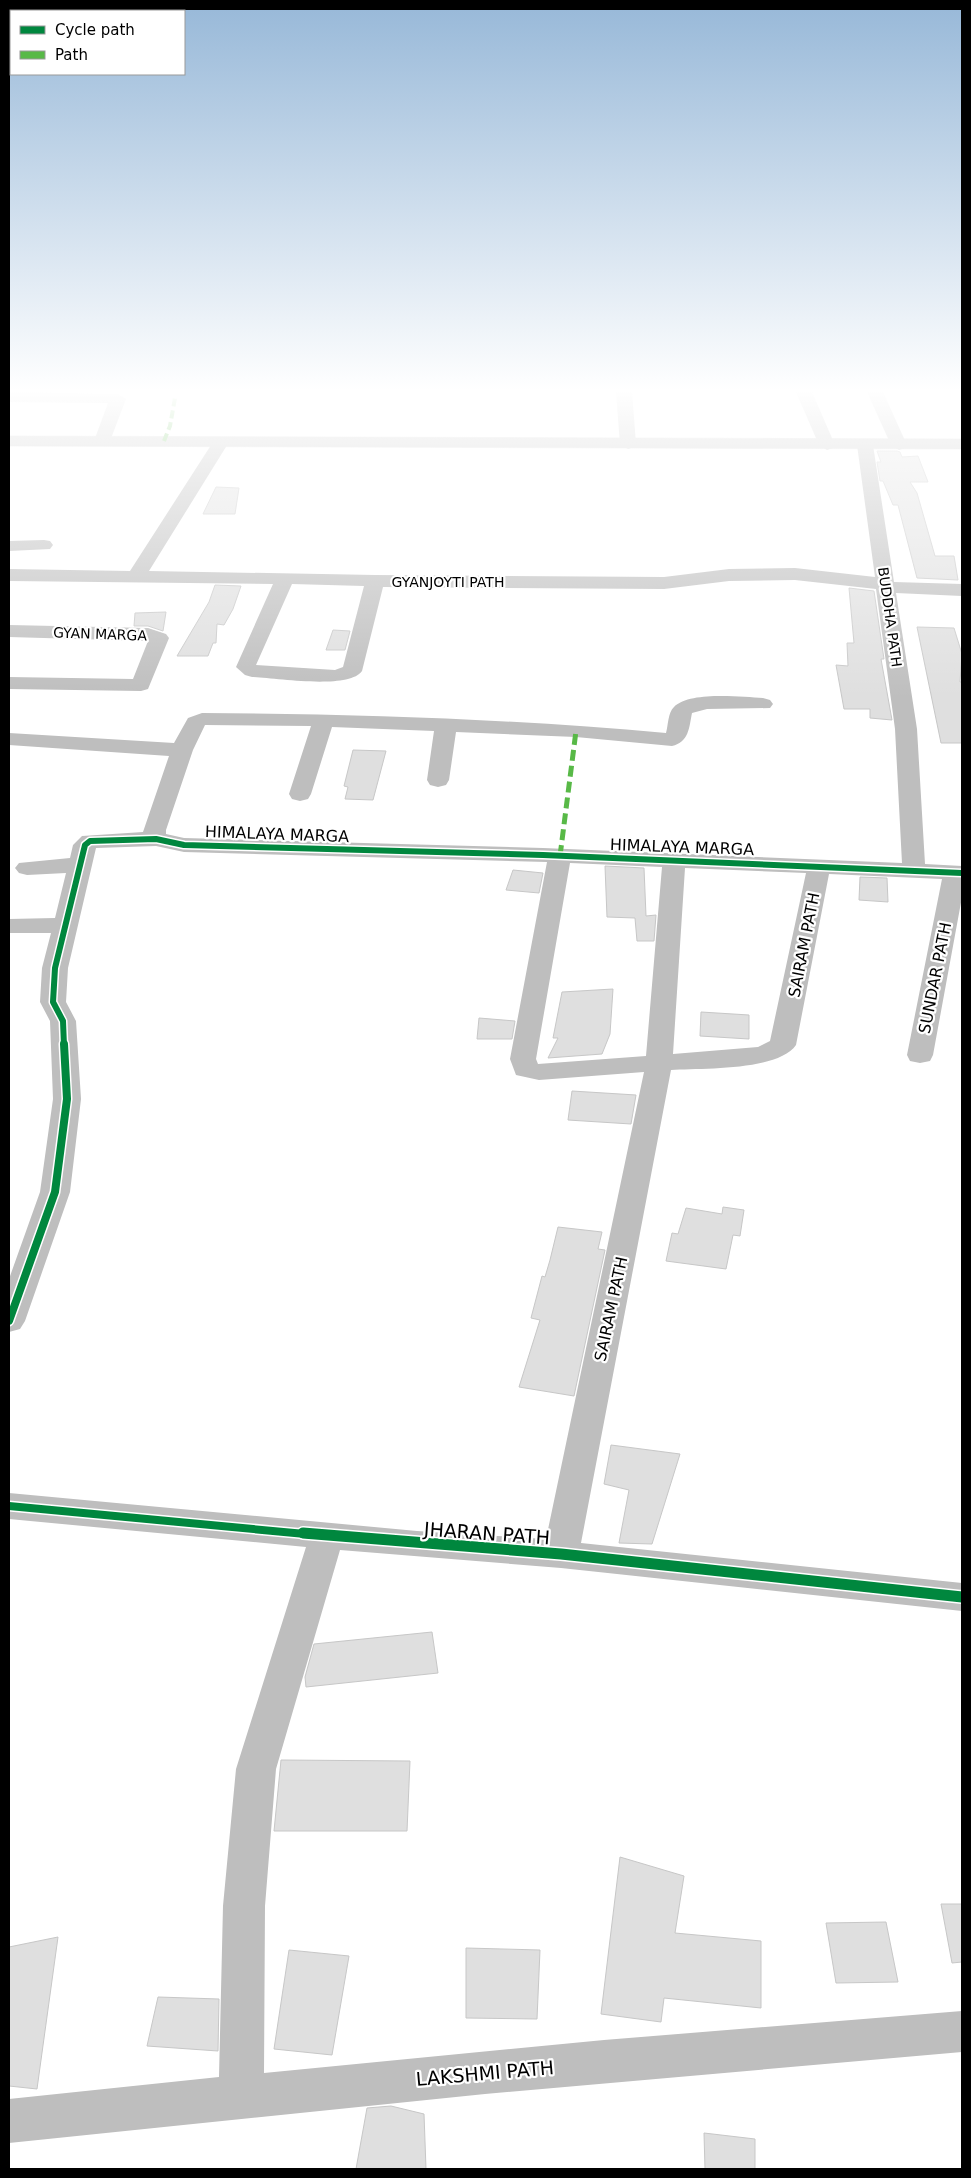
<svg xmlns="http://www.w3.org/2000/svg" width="971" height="2178" font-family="'DejaVu Sans',sans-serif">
<rect width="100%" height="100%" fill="#fff"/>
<g fill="#dfdfdf" stroke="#c7c7c7">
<polygon points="877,451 897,451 900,452 902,457 918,456 928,482 910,482 917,493 935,556 954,556 958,580 917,578 898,505 893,505 883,481 880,481 877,462 881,462"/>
<polygon points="216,487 239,488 235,514 203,514"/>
<polygon points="215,585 241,586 233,609 224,625 217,624 216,643 213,643 208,656 177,656 209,602"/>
<polygon points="849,588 874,591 884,659 881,659 892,720 870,718 870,709 844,709 836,665 848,666 847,643 854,643"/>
<polygon points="166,612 163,631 148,626 134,626 135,613"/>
<polygon points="917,627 954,628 962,654 960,682 962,682 962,743 941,743"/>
<polygon points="333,630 350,631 345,650 326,650"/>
<polygon points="353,750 386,751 373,800 345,799 348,787 344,786"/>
<polygon points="605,866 644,868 646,916 656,915 654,941 637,941 635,918 607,917"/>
<polygon points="513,870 543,873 539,893 506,890"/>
<polygon points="860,877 887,878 888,902 859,900"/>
<polygon points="613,989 610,1034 602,1054 548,1058 558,1038 553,1038 562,992"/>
<polygon points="701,1012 749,1015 749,1039 700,1036"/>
<polygon points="479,1018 515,1021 512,1039 477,1039"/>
<polygon points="572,1091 636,1095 631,1124 568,1120"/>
<polygon points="723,1207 744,1210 740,1236 733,1235 726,1269 666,1261 672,1233 678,1234 686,1208 722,1214"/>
<polygon points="558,1227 602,1232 598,1249 605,1250 574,1396 519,1387 540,1320 531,1318 542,1276 545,1277 550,1260"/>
<polygon points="611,1445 680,1454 652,1544 619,1543 629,1490 604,1484"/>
<polygon points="432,1632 438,1673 306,1687 305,1677 314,1644"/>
<polygon points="281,1760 410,1761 407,1831 274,1831"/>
<polygon points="620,1857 684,1876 675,1933 761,1941 761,2008 664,1998 661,2022 601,2014"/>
<polygon points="941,1904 962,1904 962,1962 952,1963"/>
<polygon points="886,1922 898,1982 836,1983 826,1923"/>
<polygon points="58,1937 37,2089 9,2086 9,1947"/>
<polygon points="466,1948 540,1950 537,2019 466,2018"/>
<polygon points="289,1950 349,1956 332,2055 274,2049"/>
<polygon points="158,1997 219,1999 218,2051 147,2046"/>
<polygon points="391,2106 424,2114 426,2169 356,2169 367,2108"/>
<polygon points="704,2133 755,2139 755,2169 705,2169"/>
</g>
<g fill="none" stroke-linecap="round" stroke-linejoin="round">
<defs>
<polygon id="major" points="9,436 962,439 962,449 9,446"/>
</defs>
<use href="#major" stroke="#dbdbdb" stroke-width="1"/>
<g fill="#bebebe" fill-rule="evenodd">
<polygon points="9,392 118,394 126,399 110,441 102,446 94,441 108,403 9,402"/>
<polygon points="616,392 632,392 636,444 634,447 628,449 620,444"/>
<polygon points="796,392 812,392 835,445 833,448 827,450 819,445"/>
<polygon points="867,392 883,392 907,445 905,448 899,450 891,445"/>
<path d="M221,437L229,442L149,571L375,575L664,577L729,569L795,568L875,577L857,445L865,440L873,445L894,582L962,584V596L896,593L917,729L925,864L962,866V897L933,1055L930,1061L920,1063L910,1061L907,1055L942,879L829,874L796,1045C778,1071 702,1068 671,1070L581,1543L962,1583V1611L561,1568L340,1550L276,1769L265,1906L264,2073L604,2040L962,2011V2052L485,2094L9,2143V2099L219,2077L223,1906L236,1769L306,1547L9,1519V1493L417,1531L546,1539L644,1072L539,1080L516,1075L510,1059L547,862L184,852L156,846L96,848L68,968L66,1002L76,1021L81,1099L70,1192L25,1321L20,1329L9,1332V1279L40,1192L53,1099L50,1021L40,1002L42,968L51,933H9V919L55,918L66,873L27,875L19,873L15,868L19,863L70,858L73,845L82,836L143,832L169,756L9,745V733L174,743L188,718L202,713C357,714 512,719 666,733C668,726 668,712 674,707C690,691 741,697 763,698L770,700L773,704L770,708L707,709L692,713C689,728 689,742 672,746L576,737L456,732L449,780L446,785L438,787L430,785L427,780L434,731L332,727L311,794L308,799L300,801L292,799L289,794L311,726L205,725L193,750L166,830V834L184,838L543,848L902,863L895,729L876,589L795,580L729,581L664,589L383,587L362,671C349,690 275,678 252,677L245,675L236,667L273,584L9,581V569L130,571L213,442ZM292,584L364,586L343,667L335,670L256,665ZM570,863L662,867L646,1056L538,1064L536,1059ZM685,868L806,873L770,1041L758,1047L673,1054Z"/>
<polygon points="44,540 50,541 53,545 50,549 9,551 9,541"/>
<polygon points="9,625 148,628 166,634 169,638 148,689 141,691 9,689 9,677 133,679 148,641 9,637"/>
</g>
<use href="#major" fill="#bebebe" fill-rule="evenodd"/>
<polyline stroke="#58b947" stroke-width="4" stroke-dasharray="8 4" stroke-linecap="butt" points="164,441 170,426 175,398"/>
<polyline stroke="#58b947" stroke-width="5" stroke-dasharray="11 5" stroke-linecap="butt" points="560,856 576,731"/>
<defs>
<polyline id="cycleway-far2" points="64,1046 63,1021 53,1002 55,968 85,845 90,841 156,839 184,845 543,855 962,873"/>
<g id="cycleway-far1">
<polyline points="9,1321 55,1192 67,1099 64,1044"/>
<polyline points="9,1506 316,1535"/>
</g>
<polyline id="cycleway" points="303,1533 561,1554 962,1597"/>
</defs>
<use href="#cycleway-far2" stroke="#fff" stroke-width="9"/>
<use href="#cycleway-far1" stroke="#fff" stroke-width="11"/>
<use href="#cycleway" stroke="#fff" stroke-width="14"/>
<use href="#cycleway-far2" stroke="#00873e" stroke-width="6"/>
<use href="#cycleway-far1" stroke="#00873e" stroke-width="8"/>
<use href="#cycleway" stroke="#00873e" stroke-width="11"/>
</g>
<linearGradient id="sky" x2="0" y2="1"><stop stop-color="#97b8d8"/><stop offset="0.56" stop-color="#fff"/><stop offset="1" stop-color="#fff" stop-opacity="0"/></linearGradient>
<rect width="971" height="697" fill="url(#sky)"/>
<g text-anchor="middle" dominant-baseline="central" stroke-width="4.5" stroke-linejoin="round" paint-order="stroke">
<g font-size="14" fill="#000" stroke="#fff">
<text x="448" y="582">GYANJOYTI PATH</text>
<text transform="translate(890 617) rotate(82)">BUDDHA PATH</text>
<text transform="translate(100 634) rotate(2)">GYAN MARGA</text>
</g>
<g font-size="16" fill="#000" stroke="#fff">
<text transform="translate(277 834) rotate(2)">HIMALAYA MARGA</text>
<text transform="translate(682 847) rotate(2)">HIMALAYA MARGA</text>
<text transform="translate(804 945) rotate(-79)">SAIRAM PATH</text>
<text transform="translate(935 978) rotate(-79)">SUNDAR PATH</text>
<text transform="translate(611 1309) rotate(-78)">SAIRAM PATH</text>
</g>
<g font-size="19" fill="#000" stroke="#fff">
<text transform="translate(487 1533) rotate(4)">JHARAN PATH</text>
<text transform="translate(485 2073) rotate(-5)">LAKSHMI PATH</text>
</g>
</g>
<rect width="971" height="2178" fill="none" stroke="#000000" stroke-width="20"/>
<rect x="10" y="10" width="175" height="65" fill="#ffffff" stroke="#999999"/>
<rect x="20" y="26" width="25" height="8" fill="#00873e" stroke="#999999"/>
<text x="55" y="35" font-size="15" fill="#000000">Cycle path</text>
<rect x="20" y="51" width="25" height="8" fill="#58b947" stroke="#999999"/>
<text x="55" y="60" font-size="15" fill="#000000">Path</text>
</svg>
